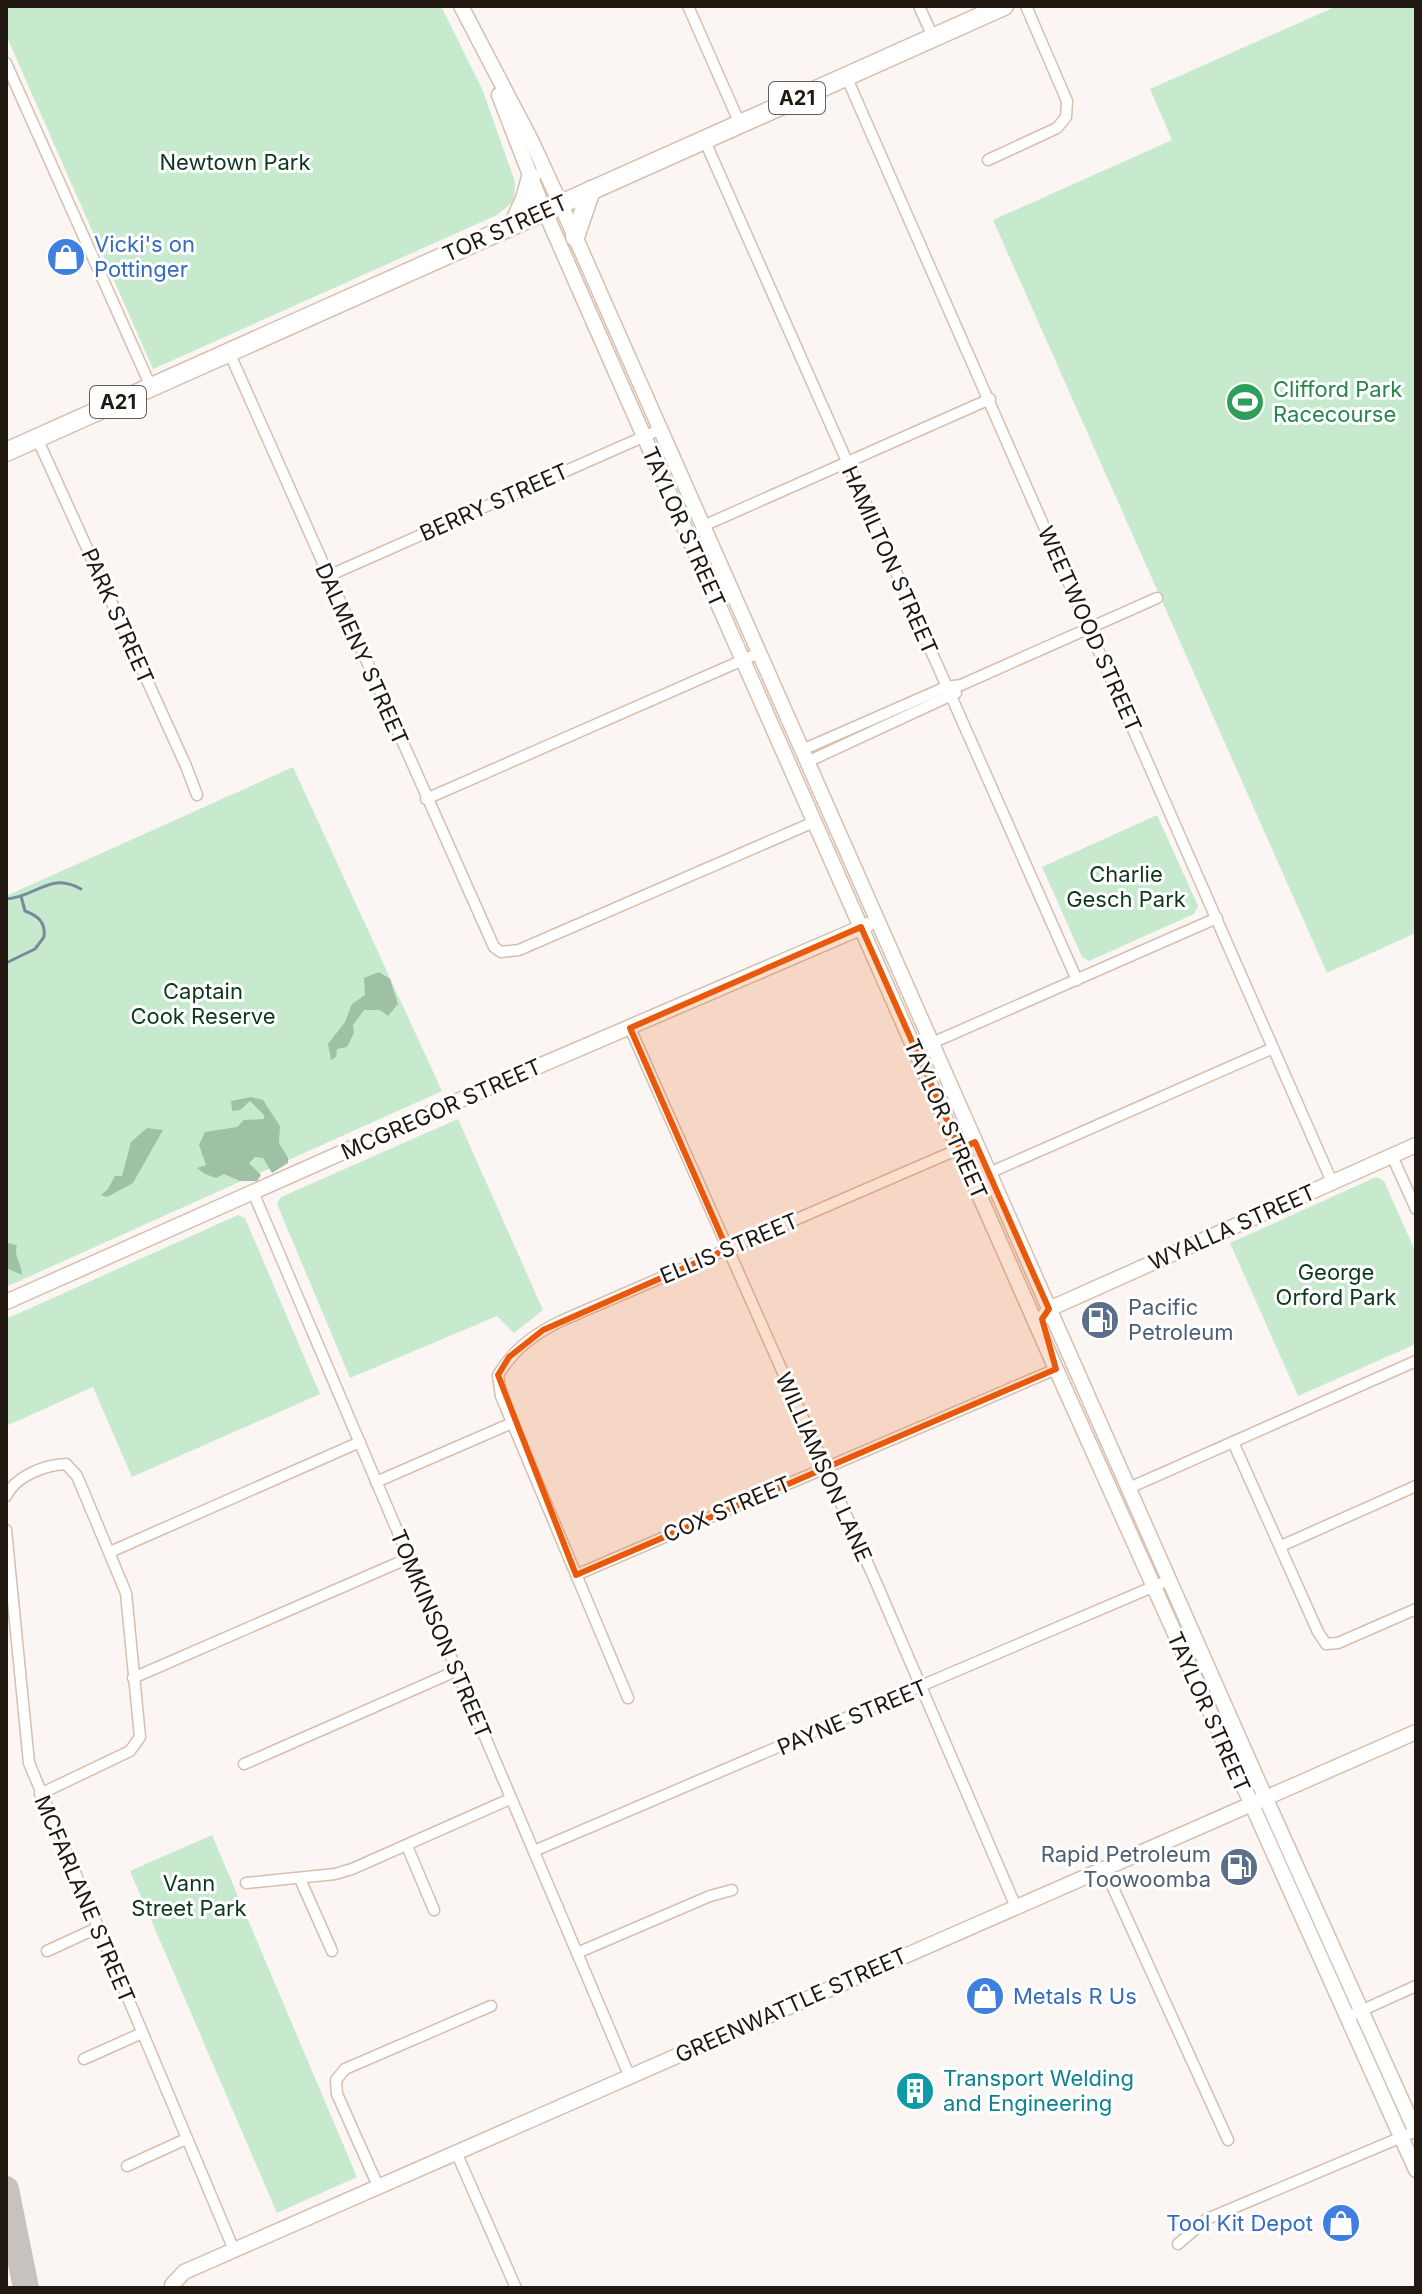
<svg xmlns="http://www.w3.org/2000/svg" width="1422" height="2294" font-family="Inter,sans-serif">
<rect width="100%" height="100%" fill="#fbf6f3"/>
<g fill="#c7eacf">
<polygon points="6,6 441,6 483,91 515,182 514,201 497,215 153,369 6,35"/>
<polygon points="1337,6 1416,6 1416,933 1327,973 993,220 1172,140 1150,89"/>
<polygon points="293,767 442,1091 6,1287 6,896"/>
<polygon points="1157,815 1198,906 1194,914 1089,961 1082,957 1042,867"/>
<polygon points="458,1119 543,1310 514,1333 497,1316 350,1378 277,1204 281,1197"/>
<polygon points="1376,1177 1384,1181 1416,1253 1416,1344 1298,1396 1230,1243"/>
<polygon points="238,1215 245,1218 320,1394 132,1477 93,1387 6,1426 6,1319"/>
<polygon points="212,1835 357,2177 277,2213 130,1871"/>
</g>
<g fill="#9ec1a6">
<polygon points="379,972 390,979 398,1004 388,1016 380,1010 364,1010 353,1025 354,1033 347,1047 337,1049 336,1057 331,1060 328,1044 345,1022 352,1004 365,995 364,978"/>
<polygon points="251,1097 263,1100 280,1126 279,1143 288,1158 288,1163 272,1173 263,1158 255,1157 249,1163 261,1175 257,1181 240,1181 224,1174 216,1178 205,1174 197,1168 206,1165 199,1145 205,1132 237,1127 244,1120 264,1119 264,1115 250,1101 240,1110 232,1111 231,1101"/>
<polygon points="147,1128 163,1130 133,1183 107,1197 101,1195 108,1189 115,1176 122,1176 131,1142"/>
<path d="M8,1243L17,1245C13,1256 22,1264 22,1275L6,1268V1245Z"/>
</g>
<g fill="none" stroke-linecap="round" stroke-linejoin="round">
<g stroke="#768c9c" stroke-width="3">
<path d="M6,899C37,897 50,871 81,889"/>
<path d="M6,963L35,949L44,937C46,922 38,916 25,911L21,896"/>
</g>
<polyline stroke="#c7c2be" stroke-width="26" points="6,2189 26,2288"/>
<defs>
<g id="street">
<polyline points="688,6 740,124"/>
<polyline points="919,6 933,37"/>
<polyline points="6,63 151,387"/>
<polyline points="846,76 1332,1182"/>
<polyline points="704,139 1077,980"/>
<polyline points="988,160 1057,128 1066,117 1067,101 1026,6"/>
<polyline points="229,352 494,947 501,952 519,950 814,822"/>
<polyline points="37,438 186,766 197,795"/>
<polyline points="703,526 990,399"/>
<polyline points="328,576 661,429"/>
<polyline points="802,750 946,687 961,685 1157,598"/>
<polyline points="807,762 956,693"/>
<polyline points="426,799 759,653"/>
<polyline points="630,1028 875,1580 1016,1907"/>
<polyline points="932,1043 1217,918"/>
<polyline points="1392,1156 1416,1209"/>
<polyline points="989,1173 1273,1048"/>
<polyline points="253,1192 629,2075"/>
<polyline points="1233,1442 1318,1632 1326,1644 1338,1643 1416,1609"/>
<polyline points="376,1482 512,1423"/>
<polyline points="1129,1488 1416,1361"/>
<path d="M6,1496C16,1476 44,1465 66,1464L77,1476L126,1593L140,1737L130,1751L40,1794"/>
<polyline points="6,1530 29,1763 234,2250"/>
<polyline points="1281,1546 1416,1486"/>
<polyline points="110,1552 360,1442"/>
<polyline points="576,1575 1056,1369"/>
<polyline points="133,1678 409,1558"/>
<path d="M628,1698L501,1396L498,1375C514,1349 534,1334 561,1321L975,1142"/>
<polyline points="244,1764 456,1671"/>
<polyline points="407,1846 434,1910"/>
<polyline points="534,1851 1169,1580"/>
<polyline points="1104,1868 1228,2140"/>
<polyline points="300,1879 332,1951"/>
<polyline points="246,1883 335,1874 352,1869 510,1799"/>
<polyline points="47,1951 97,1928"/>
<polyline points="577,1953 710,1896 732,1890"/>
<polyline points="1347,2017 1416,1986"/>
<polyline points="84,2059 142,2033"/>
<polyline points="456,2152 516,2288"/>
<polyline points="127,2166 186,2139"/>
<polyline points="378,2186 337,2094 336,2080 345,2069 491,2006"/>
<polyline points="1178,2244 1207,2219 1416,2131"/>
</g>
<g id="secondary">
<polyline points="461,6 532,142 566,216 1266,1799 1416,2132"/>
<polyline points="499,95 539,198 590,314 1056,1369 1416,2170"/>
<polyline points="6,1302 460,1100 867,925"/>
<polyline points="1044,1317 1049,1309 1416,1145"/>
<polyline points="172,2285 184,2272 1416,1732"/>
</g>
<g id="highway">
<polyline points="514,223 525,199 531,177"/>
<polyline points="575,237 591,190"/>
<polyline points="6,452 1004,6"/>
</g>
</defs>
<use href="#street" stroke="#d6bfad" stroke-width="13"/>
<use href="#secondary" stroke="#d6bfad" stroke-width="17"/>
<use href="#highway" stroke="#d6bfad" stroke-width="21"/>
<use href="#street" stroke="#fff" stroke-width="10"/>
<use href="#secondary" stroke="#fff" stroke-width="14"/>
<use href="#highway" stroke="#fff" stroke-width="18"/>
</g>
<path fill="#e8590c" fill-opacity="0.2" stroke="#e8590c" stroke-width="6" stroke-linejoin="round" d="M861,927L960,1149L975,1142L1049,1309L1042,1319L1056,1369L576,1575L498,1375L509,1357L543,1330L727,1249L630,1028Z"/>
<defs>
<symbol id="shop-disc" viewBox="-11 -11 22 22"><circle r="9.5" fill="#3f7fe0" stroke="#fff"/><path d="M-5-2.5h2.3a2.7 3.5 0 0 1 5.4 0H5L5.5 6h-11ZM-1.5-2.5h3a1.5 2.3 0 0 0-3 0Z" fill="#fff"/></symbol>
<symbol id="stadium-disc" viewBox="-11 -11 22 22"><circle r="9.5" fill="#2e9e5b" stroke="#fff"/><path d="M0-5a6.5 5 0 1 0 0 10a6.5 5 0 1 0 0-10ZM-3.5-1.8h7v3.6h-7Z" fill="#fff"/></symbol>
<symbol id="fuel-disc" viewBox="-11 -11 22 22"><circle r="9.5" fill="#5c6f8a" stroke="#fff"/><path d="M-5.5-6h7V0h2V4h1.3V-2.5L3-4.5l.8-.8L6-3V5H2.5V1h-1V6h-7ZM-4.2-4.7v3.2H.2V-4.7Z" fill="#fff"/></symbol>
<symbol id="building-disc" viewBox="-11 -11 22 22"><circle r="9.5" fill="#0f9aa8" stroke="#fff"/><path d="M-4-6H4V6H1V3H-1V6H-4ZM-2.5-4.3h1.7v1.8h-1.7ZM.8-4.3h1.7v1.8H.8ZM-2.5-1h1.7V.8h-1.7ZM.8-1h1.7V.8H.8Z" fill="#fff"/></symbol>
</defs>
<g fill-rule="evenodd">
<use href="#shop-disc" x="44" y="235" width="44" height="44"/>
<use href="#stadium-disc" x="1223" y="380" width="44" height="44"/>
<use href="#fuel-disc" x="1078" y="1298" width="44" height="44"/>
<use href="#fuel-disc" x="1217" y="1845" width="44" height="44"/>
<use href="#shop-disc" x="963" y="1974" width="44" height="44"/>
<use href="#building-disc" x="893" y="2069" width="44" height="44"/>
<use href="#shop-disc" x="1319" y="2201" width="44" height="44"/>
</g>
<g text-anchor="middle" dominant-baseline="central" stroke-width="6" stroke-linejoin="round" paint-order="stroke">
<g fill="#fff" stroke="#635d58" stroke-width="2">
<rect x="769" y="82" width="56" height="32" rx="6"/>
<rect x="90" y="386" width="56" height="32" rx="6"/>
</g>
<g font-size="20" font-weight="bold" fill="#201811">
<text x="797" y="98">A21</text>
<text x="118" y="402">A21</text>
</g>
<g font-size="22" fill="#0e381d" stroke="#fff">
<text x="235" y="162">Newtown Park</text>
<text x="1126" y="874">Charlie<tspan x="1126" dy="25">Gesch Park</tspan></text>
<text x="203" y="991">Captain<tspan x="203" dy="25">Cook Reserve</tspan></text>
<text x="1336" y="1272">George<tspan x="1336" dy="25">Orford Park</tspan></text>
<text x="189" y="1883">Vann<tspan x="189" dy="25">Street Park</tspan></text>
</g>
<g font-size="22" fill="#201811" stroke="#fff">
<text transform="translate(505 228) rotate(-24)">TOR STREET</text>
<text transform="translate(494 502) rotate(-24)">BERRY STREET</text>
<text transform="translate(684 527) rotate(66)">TAYLOR STREET</text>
<text transform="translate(890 560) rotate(66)">HAMILTON STREET</text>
<text transform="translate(118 616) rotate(66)">PARK STREET</text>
<text transform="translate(1090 629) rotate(66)">WEETWOOD STREET</text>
<text transform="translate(362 654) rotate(66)">DALMENY STREET</text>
<text transform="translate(441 1109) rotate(-24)">MCGREGOR STREET</text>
<text transform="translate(946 1119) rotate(66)">TAYLOR STREET</text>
<text transform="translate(1232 1227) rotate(-24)">WYALLA STREET</text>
<text transform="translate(729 1248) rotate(-23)">ELLIS STREET</text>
<text transform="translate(824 1467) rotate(66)">WILLIAMSON LANE</text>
<text transform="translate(727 1509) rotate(-23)">COX STREET</text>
<text transform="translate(441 1634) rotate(67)">TOMKINSON STREET</text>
<text transform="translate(1209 1712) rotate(66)">TAYLOR STREET</text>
<text transform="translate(852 1717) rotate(-23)">PAYNE STREET</text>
<text transform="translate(85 1899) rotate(67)">MCFARLANE STREET</text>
<text transform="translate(791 2005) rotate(-24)">GREENWATTLE STREET</text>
</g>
<g font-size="22" fill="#366cbe" stroke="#fff" text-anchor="start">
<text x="94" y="244">Vicki's on<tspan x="94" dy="25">Pottinger</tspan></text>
<text x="1013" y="1996">Metals R Us</text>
<text x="1313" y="2223" text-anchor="end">Tool Kit Depot</text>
</g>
<g font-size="22" fill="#27864d" stroke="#fff" text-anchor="start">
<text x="1273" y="389">Clifford Park<tspan x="1273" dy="25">Racecourse</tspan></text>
</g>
<g font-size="22" fill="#4e5e75" stroke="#fff" text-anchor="start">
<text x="1128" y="1307">Pacific<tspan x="1128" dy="25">Petroleum</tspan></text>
<text x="1211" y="1854" text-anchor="end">Rapid Petroleum<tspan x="1211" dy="25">Toowoomba</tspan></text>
</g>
<g font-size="22" fill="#0d838f" stroke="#fff" text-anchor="start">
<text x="943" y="2078">Transport Welding<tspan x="943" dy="25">and Engineering</tspan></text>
</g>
</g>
<rect width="1422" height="2294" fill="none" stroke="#201811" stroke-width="16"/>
</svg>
